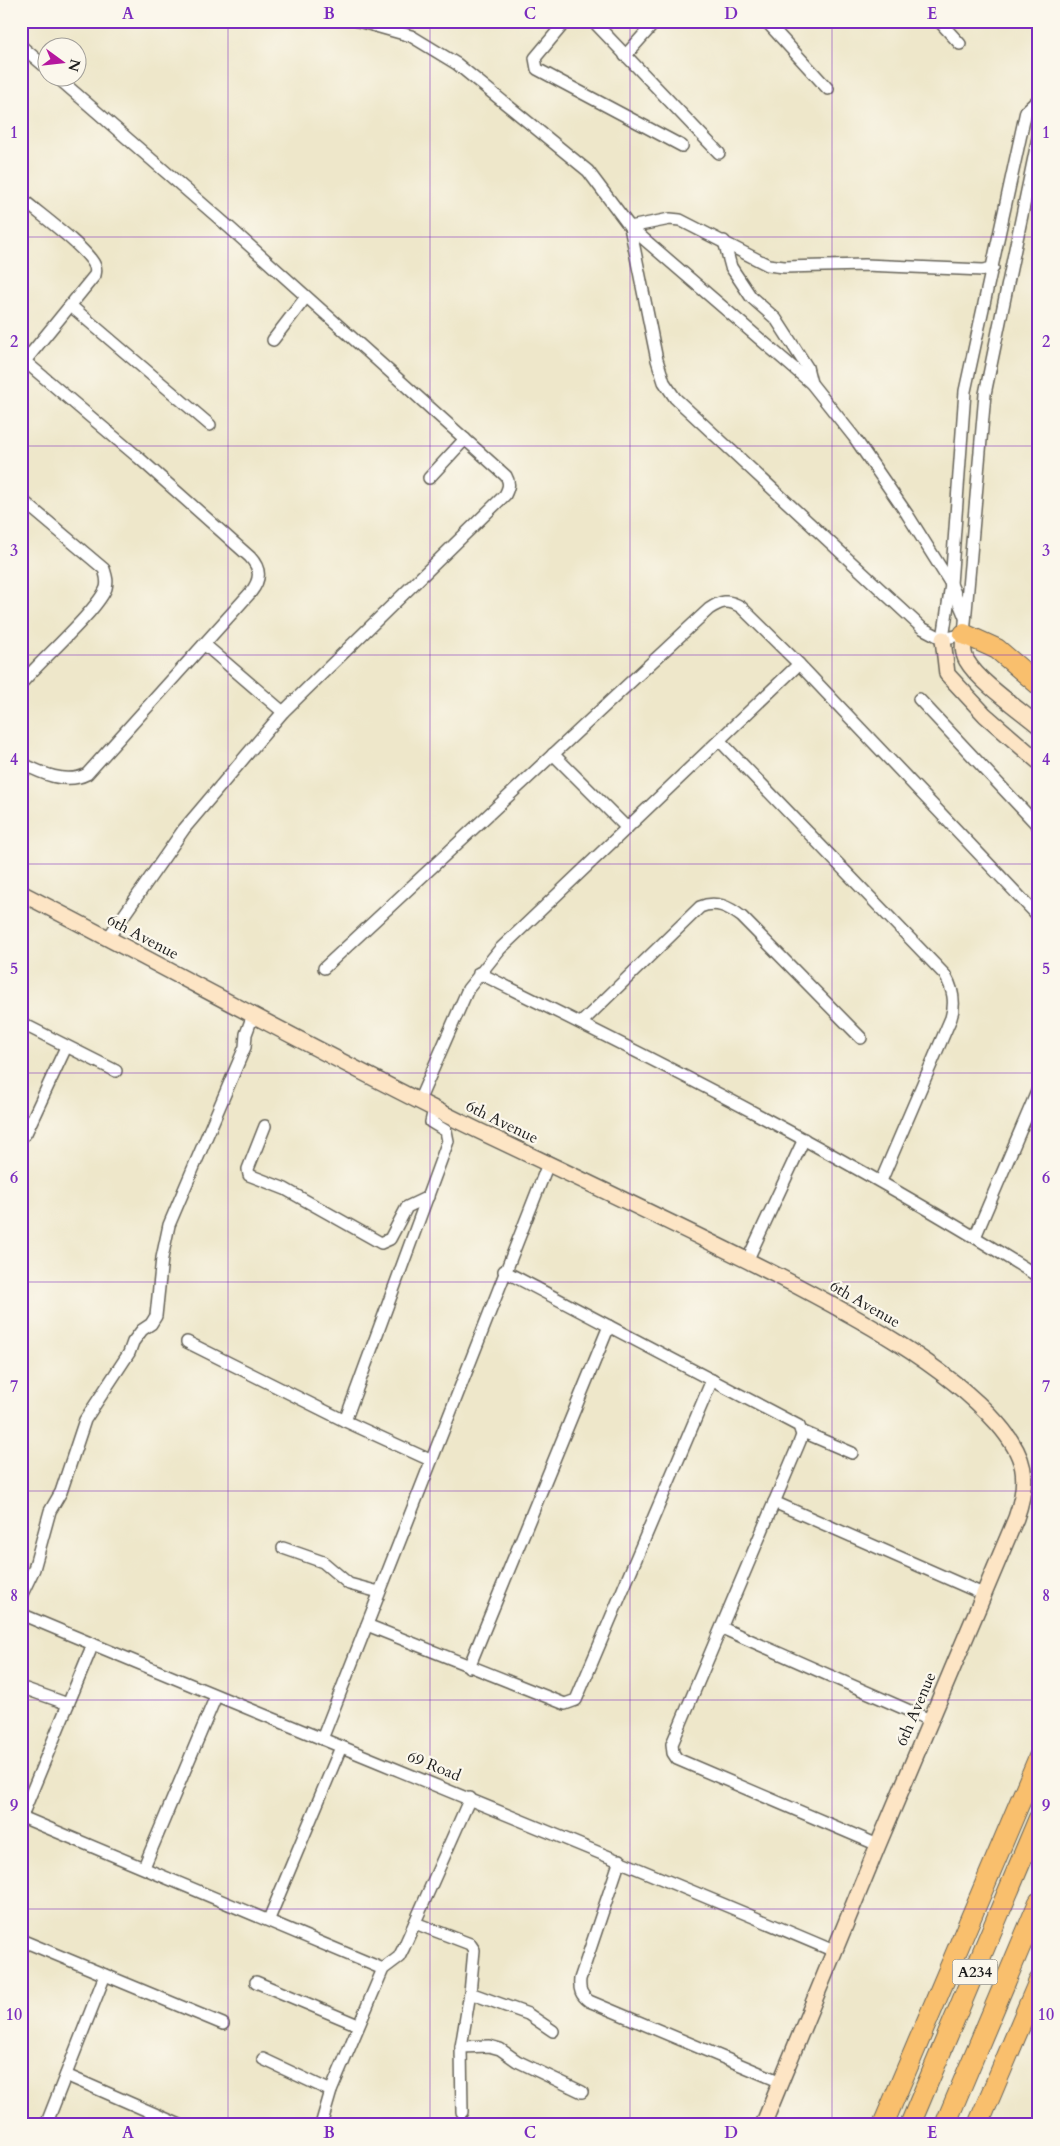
<svg xmlns="http://www.w3.org/2000/svg" width="1060" height="2146" font-family="Cardo,serif">
<rect width="100%" height="100%" fill="#fbf7ec"/>
<filter id="ink" filterUnits="userSpaceOnUse"><feTurbulence type="fractalNoise" baseFrequency=".02" numOctaves="2"/><feDisplacementMap in="SourceGraphic" scale="10" xChannelSelector="R" yChannelSelector="G"/><feConvolveMatrix kernelMatrix="1 2 1 2 8 2 1 2 1" color-interpolation-filters="sRGB"/></filter>
<filter id="wash" filterUnits="userSpaceOnUse"><feTurbulence type="fractalNoise" baseFrequency=".0096" numOctaves="4" result="noise"/><feDisplacementMap in="SourceGraphic" scale="20" xChannelSelector="R" yChannelSelector="G"/><feGaussianBlur stdDeviation="1.12" result="paint"/><feColorMatrix in="noise" values="0 0 0 0 0 0 0 0 0 0 0 0 0 0 0 0 0 1.4 0 .05"/><feComposite in="paint" operator="in"/></filter>
<g filter="url(#wash)">
<rect width="100%" height="100%" fill="#eee7ca"/>
</g>
<g filter="url(#ink)">
<g fill="none" stroke-linecap="round" stroke-linejoin="round">
<defs>
<g id="street">
<polyline points="358,21 411,36 457,64 588,171 630,227 670,219 680,220 768,265 784,267 865,265 983,270 993,268"/>
<polyline points="566,21 535,58 537,69 682,146"/>
<polyline points="593,21 719,153"/>
<polyline points="766,21 828,89"/>
<polyline points="939,21 960,44"/>
<polyline points="21,46 48,69"/>
<polyline points="625,56 656,21"/>
<path d="M58,78L230,228L506,476C510,483 509,487 505,495L283,712L184,829L108,938"/>
<path d="M21,198C38,213 84,246 94,264C96,267 96,271 95,275L25,361"/>
<polyline points="630,227 657,360 664,382 675,398 922,628 943,639 964,634 985,394 1039,133"/>
<polyline points="630,227 811,383 854,437 907,514 951,584 965,617"/>
<polyline points="724,241 731,267 751,297 776,319 807,367 811,383"/>
<polyline points="71,306 210,425"/>
<polyline points="273,340 306,297"/>
<path d="M21,358L139,458L250,557C261,569 261,579 251,592L87,774C66,785 41,773 21,763"/>
<polyline points="429,478 465,439"/>
<path d="M21,499L104,569C106,576 108,580 106,588C98,610 39,662 21,684"/>
<polyline points="943,639 951,584 965,391 1026,111 1039,99"/>
<polyline points="204,644 283,712"/>
<polyline points="919,699 1039,827"/>
<path d="M719,740L945,975C953,989 956,1002 951,1018L881,1181"/>
<polyline points="553,754 627,828"/>
<path d="M324,968L709,609C721,601 728,599 741,607L799,664L1039,917"/>
<path d="M479,973C670,1067 859,1163 1039,1277"/>
<polyline points="21,1023 116,1071"/>
<path d="M581,1023L700,907C716,900 729,907 742,917L861,1038"/>
<polyline points="419,1101 468,989 500,949 799,664"/>
<polyline points="265,1126 248,1169 249,1175 285,1189 381,1243 390,1239 407,1207 428,1197"/>
<polyline points="21,1138 26,1133 66,1047"/>
<polyline points="975,1237 1039,1087"/>
<polyline points="747,1261 804,1139"/>
<polyline points="504,1271 799,1426 802,1435 800,1441 672,1744 673,1753 677,1759 878,1845"/>
<polyline points="187,1342 345,1421 430,1460"/>
<polyline points="345,1421 448,1141 446,1131 431,1122 434,1109"/>
<polyline points="801,1431 852,1453"/>
<polyline points="774,1502 983,1594"/>
<polyline points="283,1548 323,1562 349,1584 379,1592"/>
<polyline points="21,1596 34,1569 50,1511 61,1492 85,1420 129,1353 133,1342 142,1330 151,1324 156,1316 162,1258 169,1225 245,1047 246,1034 253,1015"/>
<path d="M21,1614C291,1728 564,1836 834,1951"/>
<polyline points="367,1625 565,1704 576,1700 712,1380"/>
<polyline points="722,1628 930,1720"/>
<polyline points="469,1667 609,1326"/>
<polyline points="26,1689 68,1704"/>
<polyline points="322,1739 548,1164"/>
<polyline points="22,1817 383,1969"/>
<polyline points="21,1818 93,1644"/>
<path d="M620,1860L580,1979C579,1990 581,1995 589,2001L781,2082"/>
<polyline points="144,1867 216,1696"/>
<polyline points="269,1919 341,1747"/>
<polyline points="415,1923 470,1944 474,1950 470,1993 461,2047 462,2112"/>
<polyline points="21,1940 223,2024"/>
<polyline points="256,1982 358,2025"/>
<polyline points="470,1993 528,2014 553,2031"/>
<polyline points="461,2047 489,2046 500,2049 517,2061 582,2092"/>
<polyline points="263,2059 331,2091"/>
<polyline points="66,2075 180,2125"/>
<polyline points="46,2125 105,1975"/>
<polyline points="321,2125 331,2091 383,1969 399,1957 404,1947 470,1798"/>
</g>
<g id="secondary">
<path d="M964,634C963,643 962,653 967,661C978,681 1020,710 1039,726"/>
<polyline points="943,639 947,674 985,715 1039,762"/>
<path d="M21,893C173,971 323,1055 477,1130C578,1178 680,1226 780,1277C851,1314 944,1363 997,1423C1026,1456 1030,1478 1016,1518L878,1845L763,2125"/>
</g>
<g id="highway">
<polyline points="964,634 997,649 1039,685"/>
<polyline points="883,2125 1039,1757"/>
<polyline points="910,2125 1039,1818"/>
<polyline points="945,2125 1039,1902"/>
<polyline points="978,2125 1039,1981"/>
</g>
</defs>
<use href="#street" stroke="#666359" stroke-width="14"/>
<use href="#secondary" stroke="#666359" stroke-width="18"/>
<use href="#highway" stroke="#666359" stroke-width="22"/>
<use href="#street" stroke="#fff" stroke-width="11"/>
<use href="#secondary" stroke="#fde5c5" stroke-width="15"/>
<use href="#highway" stroke="#f9bf6d" stroke-width="20"/>
</g>
</g>
<path fill="none" stroke="#7b2cbf" stroke-width="1" stroke-opacity="0.55" d="M228,21V2125M430,21V2125M630,21V2125M832,21V2125M21,237H1039M21,446H1039M21,655H1039M21,864H1039M21,1073H1039M21,1282H1039M21,1491H1039M21,1700H1039M21,1909H1039"/>
<g text-anchor="middle" dominant-baseline="central" stroke-width="4.5" stroke-linejoin="round" paint-order="stroke">
<rect fill="#fbf7ec" stroke="#5f5e5a" stroke-width="1" x="952.5" y="1959.5" width="45" height="25" rx="4"/>
<g font-size="15" font-weight="bold" fill="#1c1c1c">
<text x="975" y="1972">A234</text>
</g>
<g font-size="16" fill="#1c1c1c" stroke="#fbf7ec">
<text transform="translate(143 937) rotate(28)">6th Avenue</text>
<text transform="translate(502 1122) rotate(26)">6th Avenue</text>
<text transform="translate(865 1304) rotate(30)">6th Avenue</text>
<text transform="translate(916 1709) rotate(-67)">6th Avenue</text>
<text transform="translate(434 1766) rotate(22)">69 Road</text>
</g>
</g>
<rect width="1060" height="2146" fill="none" stroke="#fbf7ec" stroke-width="55"/>
<g transform="translate(62 62) rotate(105)"><circle r="24" fill="#fbf7ec" stroke="#a29f99"/>
<path d="M0-4L9 19L0 12L-9 19Z" fill="#b5179e"/>
<text y="-8" font-size="14" font-weight="bold" text-anchor="middle" fill="#1c1c1c">N</text>
</g>
<rect x="28" y="28" width="1004" height="2090" fill="none" stroke="#7b2cbf" stroke-width="2"/>
<g font-size="16" text-anchor="middle" font-weight="bold" fill="#7b2cbf">
<text x="128" y="19">A</text>
<text x="329" y="19">B</text>
<text x="530" y="19">C</text>
<text x="731" y="19">D</text>
<text x="932" y="19">E</text>
<text x="14" y="138">1</text>
<text x="1046" y="138">1</text>
<text x="14" y="347">2</text>
<text x="1046" y="347">2</text>
<text x="14" y="556">3</text>
<text x="1046" y="556">3</text>
<text x="14" y="765">4</text>
<text x="1046" y="765">4</text>
<text x="14" y="974">5</text>
<text x="1046" y="974">5</text>
<text x="14" y="1183">6</text>
<text x="1046" y="1183">6</text>
<text x="14" y="1392">7</text>
<text x="1046" y="1392">7</text>
<text x="14" y="1601">8</text>
<text x="1046" y="1601">8</text>
<text x="14" y="1811">9</text>
<text x="1046" y="1811">9</text>
<text x="14" y="2020">10</text>
<text x="1046" y="2020">10</text>
<text x="128" y="2138">A</text>
<text x="329" y="2138">B</text>
<text x="530" y="2138">C</text>
<text x="731" y="2138">D</text>
<text x="932" y="2138">E</text>
</g>
</svg>
